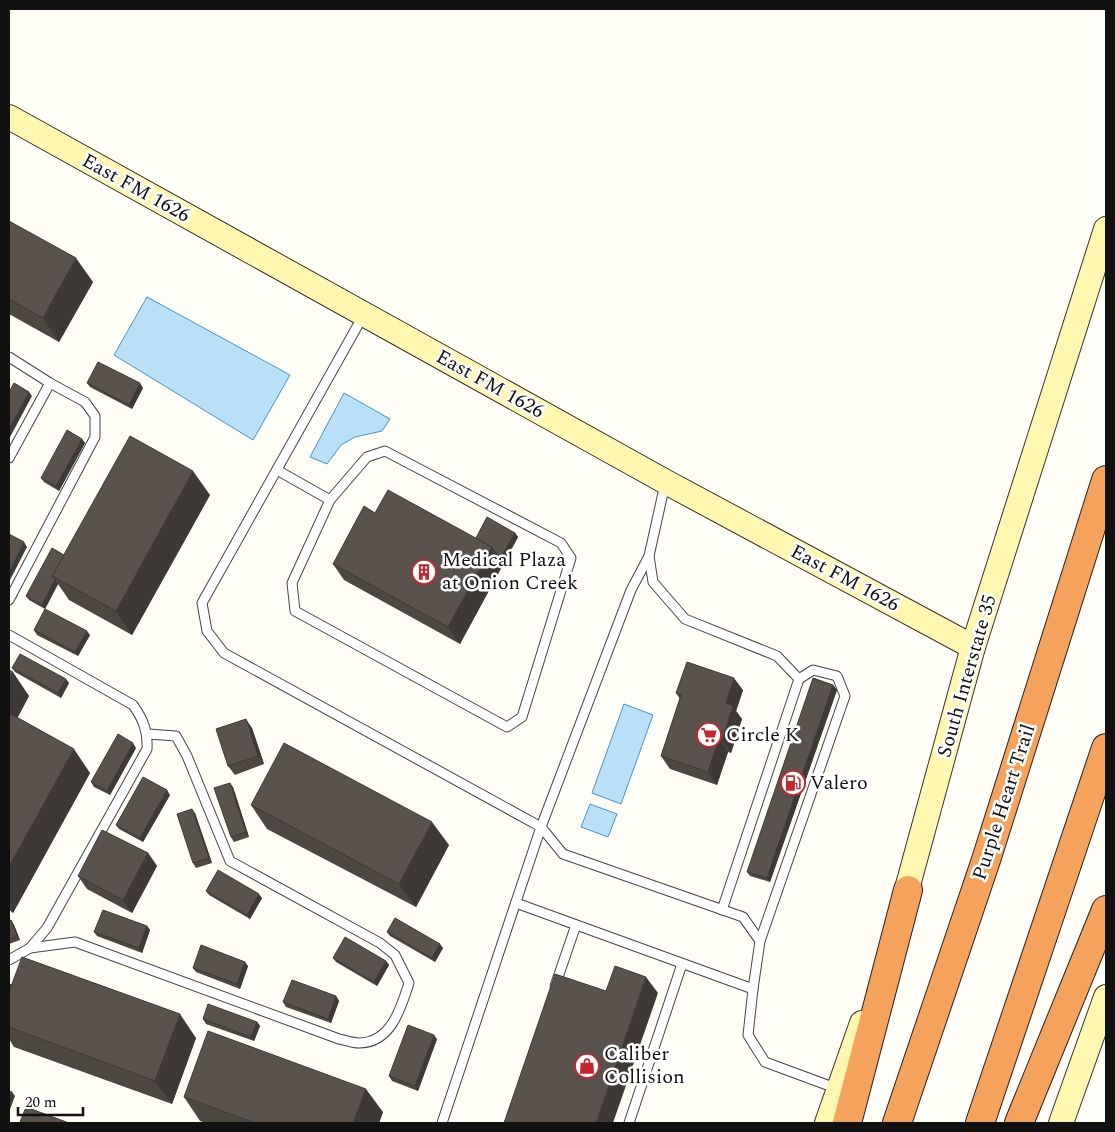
<svg xmlns="http://www.w3.org/2000/svg" width="1115" height="1132" font-family="Spectral,serif">
<rect width="100%" height="100%" fill="#fffdf5"/>
<g fill="#b9e0f7" stroke="#3f96cf">
<polygon points="147,297 290,375 253,440 114,355"/>
<polygon points="344,393 390,419 382,431 355,437 341,445 327,464 310,457"/>
<polygon points="624,704 653,715 621,804 592,793"/>
<polygon points="590,804 617,814 608,837 581,827"/>
</g>
<g fill="none" stroke-linecap="round" stroke-linejoin="round">
<defs>
<g id="service">
<polyline points="363,316 202,603 207,631 224,653 541,827 442,1123"/>
<polyline points="9,357 50,383 85,402 95,416 95,437 9,600"/>
<polyline points="9,458 50,383"/>
<polyline points="277,470 330,500 292,583 295,611 507,727 522,717 571,558 561,543 385,451 367,457 330,500"/>
<polyline points="665,484 649,556 631,590 541,827 563,854 743,917 760,941 753,989 748,1035 765,1062 838,1089"/>
<polyline points="649,556 653,582 685,619 777,656 799,679 722,910"/>
<path d="M9,635L133,705C143,719 148,731 147,749L47,928L30,948L9,960"/>
<polyline points="516,903 753,989"/>
<polyline points="760,941 845,696 837,676 813,670 799,679"/>
<path d="M30,948L75,942L339,1039C345,1040 352,1043 359,1043C391,1043 401,1008 409,983L395,955L380,943L230,861L187,756L176,736L148,734"/>
<polyline points="555,986 576,925"/>
<polyline points="629,1123 682,964"/>
</g>
<g id="secondary">
<polyline points="9,117 666,482 973,647"/>
<polyline points="902,907 973,647 1106,229"/>
<polyline points="827,1123 862,1023"/>
<polyline points="1061,1123 1106,997"/>
</g>
<g id="motorway">
<polyline points="847,1123 908,890"/>
<polyline points="897,1123 986,860 1106,480"/>
<polyline points="980,1123 1106,748"/>
<polyline points="1019,1123 1106,910"/>
</g>
</defs>
<use href="#service" stroke="#444" stroke-width="11"/>
<use href="#secondary" stroke="#333" stroke-width="26"/>
<use href="#motorway" stroke="#222" stroke-width="30"/>
<use href="#service" stroke="#fff" stroke-width="9"/>
<use href="#secondary" stroke="#fff6b0" stroke-width="24"/>
<use href="#motorway" stroke="#f5a25d" stroke-width="28"/>
</g>
<g fill="#4d4742">
<polygon points="9,221 93,282 59,342 9,314"/>
<polygon points="87,383 143,388 132,409 90,387"/>
<polygon points="82,439 85,443 59,491 44,482 41,478"/>
<polygon points="210,495 132,635 69,600 58,584 45,609 29,600 26,596 64,555"/>
<polygon points="375,513 476,538 515,533 518,537 460,644 344,580 333,564"/>
<polygon points="34,630 90,635 78,656 37,635"/>
<polygon points="12,668 69,683 61,698 15,672"/>
<polygon points="9,670 29,696 17,718 90,773 13,913 9,910"/>
<polygon points="833,685 837,690 770,882 750,876 747,872"/>
<polygon points="743,690 736,711 742,719 731,753 728,752 717,785 670,769 661,756 680,699 676,693"/>
<polygon points="252,728 264,764 235,775 228,766"/>
<polygon points="136,748 110,795 94,787 91,782"/>
<polygon points="233,787 249,837 234,842 231,837"/>
<polygon points="170,795 143,842 119,829 116,825"/>
<polygon points="251,805 449,845 416,907 267,829"/>
<polygon points="195,813 212,863 196,868 193,863"/>
<polygon points="148,853 157,866 132,913 87,889 78,876"/>
<polygon points="206,891 262,898 250,919 209,895"/>
<polygon points="11,920 14,925 20,940 9,944 9,921"/>
<polygon points="147,926 150,930 142,953 97,936 94,932"/>
<polygon points="387,932 443,948 435,962 390,936"/>
<polygon points="333,958 386,961 389,965 377,986 336,962"/>
<polygon points="248,966 240,989 196,972 193,968"/>
<polygon points="9,984 196,1038 172,1104 14,1047 9,1039"/>
<polygon points="336,996 339,1001 331,1023 286,1007 283,1002"/>
<polygon points="203,1019 257,1022 260,1026 254,1041 206,1024"/>
<polygon points="437,1039 418,1091 392,1081 389,1076"/>
<polygon points="184,1097 383,1112 379,1123 206,1123 200,1121"/>
</g>
<g fill="#3f3936">
<polygon points="76,258 93,282 59,342 43,318"/>
<polygon points="140,383 143,388 132,409 129,405"/>
<polygon points="29,392 32,396 9,439 9,429"/>
<polygon points="82,439 85,443 59,491 56,486"/>
<polygon points="193,471 210,495 132,635 116,611"/>
<polygon points="515,533 518,537 460,644 448,627 492,547"/>
<polygon points="24,542 27,547 9,582 9,572"/>
<polygon points="55,580 58,584 45,609 42,605"/>
<polygon points="87,631 90,635 78,656 75,652"/>
<polygon points="13,672 29,696 9,734 9,680"/>
<polygon points="734,678 743,690 736,711 742,719 731,753 722,740 726,703"/>
<polygon points="66,679 69,683 61,698 58,693"/>
<polygon points="833,685 837,690 770,882 767,878"/>
<polygon points="246,719 252,728 264,764 258,756"/>
<polygon points="719,739 728,752 717,785 708,772"/>
<polygon points="133,743 136,748 110,795 107,791"/>
<polygon points="74,749 90,773 13,913 9,906 9,867"/>
<polygon points="230,783 233,787 249,837 246,832"/>
<polygon points="167,790 170,795 143,842 140,838"/>
<polygon points="192,809 195,813 212,863 209,858"/>
<polygon points="432,822 449,845 416,907 399,884"/>
<polygon points="148,853 157,866 132,913 123,900"/>
<polygon points="259,894 262,898 250,919 247,915"/>
<polygon points="11,920 14,925 20,940 17,935"/>
<polygon points="147,926 150,930 142,953 139,948"/>
<polygon points="440,944 443,948 435,962 432,958"/>
<polygon points="386,961 389,965 377,986 374,982"/>
<polygon points="245,962 248,966 240,989 237,984"/>
<polygon points="646,977 658,993 613,1123 596,1123"/>
<polygon points="336,996 339,1001 331,1023 328,1019"/>
<polygon points="180,1014 196,1038 172,1104 155,1081"/>
<polygon points="257,1022 260,1026 254,1041 251,1037"/>
<polygon points="434,1035 437,1039 418,1091 415,1086"/>
<polygon points="366,1089 383,1112 379,1123 353,1123"/>
<polygon points="12,1092 15,1096 9,1112 9,1099"/>
</g>
<g fill="#5a524d" stroke="#3f3936">
<polygon points="9,221 76,258 43,318 9,299"/>
<polygon points="98,362 140,383 129,405 87,383"/>
<polygon points="14,383 29,392 9,429 9,392"/>
<polygon points="67,430 82,439 56,486 41,478"/>
<polygon points="130,436 193,471 116,611 52,576"/>
<polygon points="388,490 492,547 448,627 333,564 364,506 375,513"/>
<polygon points="487,517 515,533 500,559 492,547 476,538"/>
<polygon points="9,534 24,542 9,572"/>
<polygon points="52,548 64,555 52,576 55,580 42,605 26,596"/>
<polygon points="45,609 87,631 75,652 34,630"/>
<polygon points="20,654 66,679 58,693 12,668"/>
<polygon points="687,662 734,678 726,703 733,706 722,740 719,739 708,772 661,756 681,695 676,693"/>
<polygon points="9,670 13,672 9,680"/>
<polygon points="813,678 833,685 767,878 747,872"/>
<polygon points="11,714 74,749 9,867 9,718"/>
<polygon points="246,719 258,756 228,766 216,729"/>
<polygon points="118,734 133,743 107,791 91,782"/>
<polygon points="284,743 432,822 399,884 251,805"/>
<polygon points="143,777 167,790 140,838 116,825"/>
<polygon points="230,783 246,832 231,837 214,788"/>
<polygon points="192,809 209,858 193,863 177,814"/>
<polygon points="102,830 148,853 123,900 78,876"/>
<polygon points="218,870 259,894 247,915 206,891"/>
<polygon points="103,910 147,926 139,948 94,932"/>
<polygon points="395,918 440,944 432,958 387,932"/>
<polygon points="11,920 17,935 9,939 9,921"/>
<polygon points="345,937 386,961 374,982 333,958"/>
<polygon points="201,945 245,962 237,984 193,968"/>
<polygon points="22,957 180,1014 155,1081 9,1027 9,992"/>
<polygon points="615,966 646,977 596,1123 504,1123 555,974 606,991"/>
<polygon points="292,980 336,996 328,1019 283,1002"/>
<polygon points="9,984 11,985 9,992"/>
<polygon points="208,1004 257,1022 251,1037 203,1019"/>
<polygon points="408,1025 434,1035 415,1086 389,1076"/>
<polygon points="208,1031 366,1089 353,1123 255,1123 184,1097"/>
<polygon points="9,1091 12,1092 9,1099"/>
<polygon points="26,1107 69,1123 22,1123 20,1122"/>
</g>
<defs>
<symbol id="building-ring" viewBox="-11 -11 22 22"><circle r="9.5" fill="#fff" stroke="#c4262e" stroke-width="1.5"/><path d="M-4-6H4V6H1V3H-1V6H-4ZM-2.5-4.3h1.7v1.8h-1.7ZM.8-4.3h1.7v1.8H.8ZM-2.5-1h1.7V.8h-1.7ZM.8-1h1.7V.8H.8Z" fill="#c4262e"/></symbol>
<symbol id="supermarket-ring" viewBox="-11 -11 22 22"><circle r="9.5" fill="#fff" stroke="#c4262e" stroke-width="1.5"/><path d="M-6-5.5h2.5l.6 2H6L4.5 2H-2.5L-4.4-4H-6ZM-1.5 3.2a1.3 1.3 0 1 0 .1 0ZM3 3.2a1.3 1.3 0 1 0 .1 0Z" fill="#c4262e"/></symbol>
<symbol id="fuel-ring" viewBox="-11 -11 22 22"><circle r="9.5" fill="#fff" stroke="#c4262e" stroke-width="1.5"/><path d="M-5.5-6h7V0h2V4h1.3V-2.5L3-4.5l.8-.8L6-3V5H2.5V1h-1V6h-7ZM-4.2-4.7v3.2H.2V-4.7Z" fill="#c4262e"/></symbol>
<symbol id="shop-ring" viewBox="-11 -11 22 22"><circle r="9.5" fill="#fff" stroke="#c4262e" stroke-width="1.5"/><path d="M-5-2.5h2.3a2.7 3.5 0 0 1 5.4 0H5L5.5 6h-11ZM-1.5-2.5h3a1.5 2.3 0 0 0-3 0Z" fill="#c4262e"/></symbol>
</defs>
<g fill-rule="evenodd">
<use href="#building-ring" x="410" y="558" width="28" height="28"/>
<use href="#supermarket-ring" x="695" y="721" width="28" height="28"/>
<use href="#fuel-ring" x="779" y="769" width="28" height="28"/>
<use href="#shop-ring" x="573" y="1052" width="28" height="28"/>
</g>
<g text-anchor="middle" dominant-baseline="central" stroke-width="5" stroke-linejoin="round" paint-order="stroke">
<g font-size="20" fill="#111" stroke="#fff">
<text transform="translate(136 188) rotate(29)">East FM 1626</text>
<text transform="translate(490 384) rotate(29)">East FM 1626</text>
<text transform="translate(845 578) rotate(28)">East FM 1626</text>
<text transform="translate(967 676) rotate(-74)">South Interstate 35</text>
<text transform="translate(1004 802) rotate(-72)">Purple Heart Trail</text>
</g>
<g font-size="20" fill="#111" stroke="#fff" text-anchor="start">
<text x="442" y="560">Medical Plaza<tspan x="442" dy="23">at Onion Creek</tspan></text>
<text x="726" y="735">Circle K</text>
<text x="810" y="783">Valero</text>
<text x="604" y="1054">Caliber<tspan x="604" dy="23">Collision</tspan></text>
</g>
</g>
<rect width="1115" height="1132" fill="none" stroke="#111111" stroke-width="20"/>
<path d="M18 1107v8h65v-8" fill="none" stroke="#111111" stroke-width="2.5"/>
<text x="25" y="1107" font-size="15" fill="#111111" stroke="#ffffff" stroke-width="4" paint-order="stroke">20 m</text>
</svg>
